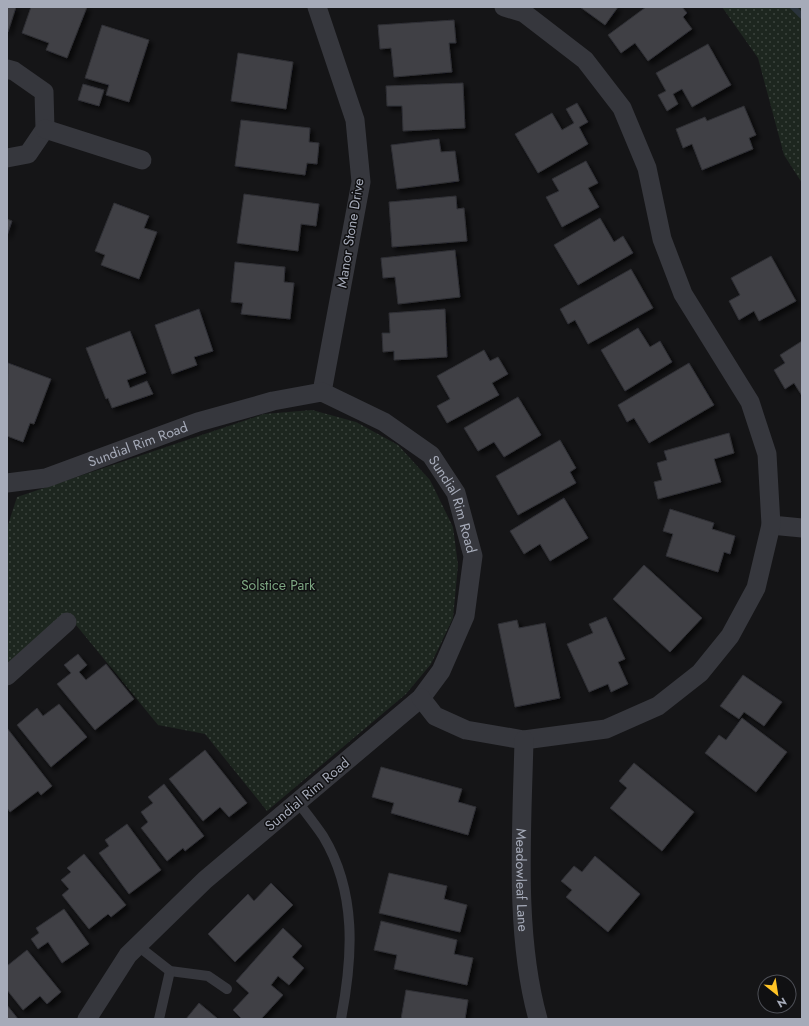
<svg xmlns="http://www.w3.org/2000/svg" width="809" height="1026" font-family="Jost,sans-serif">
<defs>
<pattern id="green-dots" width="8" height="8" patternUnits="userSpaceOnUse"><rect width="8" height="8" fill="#1d261f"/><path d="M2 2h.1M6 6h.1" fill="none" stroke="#3b433d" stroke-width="1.8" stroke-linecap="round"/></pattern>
<filter id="shadow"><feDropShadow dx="3.5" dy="3.5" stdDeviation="2" flood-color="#0009"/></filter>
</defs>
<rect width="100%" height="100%" fill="#151517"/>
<g fill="url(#green-dots)">
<polygon points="722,7 802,7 802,183 784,155 758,58"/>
<polygon points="312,410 356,422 398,445 430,480 453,527 458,565 453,618 431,664 406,694 267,811 205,734 158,725 67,614 7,668 7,528 17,497 264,414"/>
</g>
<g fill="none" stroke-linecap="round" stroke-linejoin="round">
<polyline stroke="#2a333c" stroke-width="6" points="793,7 802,16"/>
</g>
<g fill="#3f4045" stroke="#2f2f34" filter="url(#shadow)">
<polygon points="7,7 16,7 8,32 7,32"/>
<polygon points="31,7 87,7 67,58 46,50 49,43 22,33"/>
<polygon points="580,7 618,7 605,25"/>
<polygon points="646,7 682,7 687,13 683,17 692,29 648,61 635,43 621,53 608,35"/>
<polygon points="454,20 456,43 449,43 452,72 394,77 391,48 380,49 378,25"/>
<polygon points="102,25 149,40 129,102 106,95 109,85 85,78"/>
<polygon points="708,44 731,85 692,107 682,89 673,94 678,104 667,111 658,95 666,91 656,73"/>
<polygon points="238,53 293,62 286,109 231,101"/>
<polygon points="463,83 465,128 403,131 402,106 387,106 386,86"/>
<polygon points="83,84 104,90 99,106 78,100"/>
<polygon points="577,103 588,122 579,127 588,144 538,173 515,134 552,113 562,130 574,123 566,109"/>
<polygon points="744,106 756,135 749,138 753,149 702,170 692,144 683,148 676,129 705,117 707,121"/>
<polygon points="241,120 310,128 309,142 319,143 317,164 307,163 305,175 235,166"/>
<polygon points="439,139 441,152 455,151 459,181 397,189 391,145"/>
<polygon points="586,161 598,183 588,188 599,207 562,227 546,197 559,191 552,179"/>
<polygon points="244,194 319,204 316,226 301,224 298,251 237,243"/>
<polygon points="456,196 457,209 464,208 467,241 392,247 389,202"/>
<polygon points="114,203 149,216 144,228 157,232 139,279 101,265 105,255 95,251"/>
<polygon points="600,218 614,242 623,236 633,253 578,285 554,245"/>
<polygon points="7,219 12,221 7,236"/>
<polygon points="455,250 460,297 398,304 395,277 383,278 381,258"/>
<polygon points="771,256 796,301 759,321 754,311 739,320 729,301 740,295 731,278"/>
<polygon points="235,262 285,267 284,282 294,283 290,319 241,314 243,303 231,302"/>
<polygon points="631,269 653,308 588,344 575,320 568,324 560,309"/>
<polygon points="199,309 213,351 194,357 197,365 172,374 155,325"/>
<polygon points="445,309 447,357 394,360 394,351 383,352 382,333 390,333 389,313"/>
<polygon points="638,328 650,347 660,341 672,362 625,391 601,350"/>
<polygon points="130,331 146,373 127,380 130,388 147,381 153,394 112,408 108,398 106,399 86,348"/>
<polygon points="802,341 802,396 794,383 785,389 774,370 785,363 780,355"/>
<polygon points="484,350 490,361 498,357 508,374 492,383 499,395 447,423 437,406 450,399 437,376"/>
<polygon points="8,363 51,379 34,424 30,423 23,442 7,436"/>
<polygon points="689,363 714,405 649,443 634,418 627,422 618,405"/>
<polygon points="518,397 541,435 504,457 494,442 478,451 464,428"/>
<polygon points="729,433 734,453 714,459 721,482 658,499 654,482 662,480 657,463 667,460 664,451"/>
<polygon points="560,440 576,468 570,472 576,483 518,515 496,476"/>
<polygon points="564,498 588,538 550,561 540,544 524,554 510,531"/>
<polygon points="670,509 714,523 712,529 735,536 730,554 724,552 718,572 666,556 673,534 663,531"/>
<polygon points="644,565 702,618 670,652 613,599"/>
<polygon points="606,617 625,659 618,662 628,684 611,692 608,684 589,692 567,644 593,633 589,624"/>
<polygon points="517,620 519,628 545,623 560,698 515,707 498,624"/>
<polygon points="78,654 87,665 79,672 86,680 106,664 134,699 95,730 57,684 71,673 64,665"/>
<polygon points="743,675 782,702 764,726 744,712 739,719 720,706"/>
<polygon points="59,704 87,737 51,767 17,725 37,708 43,716"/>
<polygon points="742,718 787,752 756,792 705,753 719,735 726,740"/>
<polygon points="7,728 52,786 41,795 38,791 10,812 7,808"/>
<polygon points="205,750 247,803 229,817 220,807 203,821 169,779"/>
<polygon points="634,763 694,812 662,851 610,808 627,788 619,781"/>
<polygon points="381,767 462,789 458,802 476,807 468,835 391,813 394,803 372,797"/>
<polygon points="164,784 204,836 185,851 183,848 167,861 141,828 148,822 141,812 153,803 148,797"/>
<polygon points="127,824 161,870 129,894 99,853 109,846 105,840"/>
<polygon points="84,854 126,905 111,917 108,914 89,929 62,895 69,889 61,880 71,872 67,868"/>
<polygon points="595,856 640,894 608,932 566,897 572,890 561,881 574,866 582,872"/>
<polygon points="389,873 447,886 444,899 467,905 460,932 379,913"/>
<polygon points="271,883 293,905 235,962 208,934 248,894 254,901"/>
<polygon points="64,909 89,944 62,963 48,942 38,949 31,939 39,933 36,928"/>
<polygon points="381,921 457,940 454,954 473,958 467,985 394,969 397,955 374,950"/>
<polygon points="283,928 302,946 292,957 304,968 289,985 278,976 271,985 283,995 261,1019 242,1019 233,1010 249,993 236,981"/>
<polygon points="27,950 61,992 47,1004 40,996 23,1010 7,990 7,966"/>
<polygon points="406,990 468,1000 465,1019 401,1019"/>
<polygon points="199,1003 218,1019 186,1019"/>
<polygon points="7,1005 18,1019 7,1019"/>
</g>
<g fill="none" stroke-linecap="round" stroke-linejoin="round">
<g stroke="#36373d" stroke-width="10">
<path d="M297,801C306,813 315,824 323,836C357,892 353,957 341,1019"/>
<polyline points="138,946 170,971 208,976 227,989"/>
<polyline points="159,1019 170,971"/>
</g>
<g stroke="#36373d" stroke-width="19">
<polyline points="317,7 355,120 361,182 322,392"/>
<polyline points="7,69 14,71 44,92 45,129 28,154 7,158"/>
<polyline points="45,129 142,160"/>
<path id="s1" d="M7,483L46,478L198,422L273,401L322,392L384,422L431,455L456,493L473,556L465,616L441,671L421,698L205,880L128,955L87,1019"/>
<polyline points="771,525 802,528"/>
<polyline points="7,676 67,622"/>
<polyline points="421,698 435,716 466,730 524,740 606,729 658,706 700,673 730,636 756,588 771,525 767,454 750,402 683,294 662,239 647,168 622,108 585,60 524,13 504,7"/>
<path id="s2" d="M524,740C522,829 514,933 538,1019"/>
</g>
</g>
<g text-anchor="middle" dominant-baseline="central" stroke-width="3" stroke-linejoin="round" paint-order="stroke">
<g font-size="14" fill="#a6abb9" stroke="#101012">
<text transform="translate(350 233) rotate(-81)">Manor Stone Drive</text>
<text stroke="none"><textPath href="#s1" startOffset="137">Sundial Rim Road</textPath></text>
<text stroke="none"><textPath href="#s1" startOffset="510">Sundial Rim Road</textPath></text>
<text transform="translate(307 794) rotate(-40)">Sundial Rim Road</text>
<text stroke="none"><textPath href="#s2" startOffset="140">Meadowleaf Lane</textPath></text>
</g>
<g font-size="14" fill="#7ca581" stroke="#101012">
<text x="278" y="585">Solstice Park</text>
</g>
</g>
<rect width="809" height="1026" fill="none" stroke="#a6abb9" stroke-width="16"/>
<g transform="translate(777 994) rotate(150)"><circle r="19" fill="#101012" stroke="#4c4e55"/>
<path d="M0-3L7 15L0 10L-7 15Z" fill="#ffc426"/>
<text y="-6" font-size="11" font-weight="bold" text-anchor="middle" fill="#a6abb9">N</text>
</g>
</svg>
